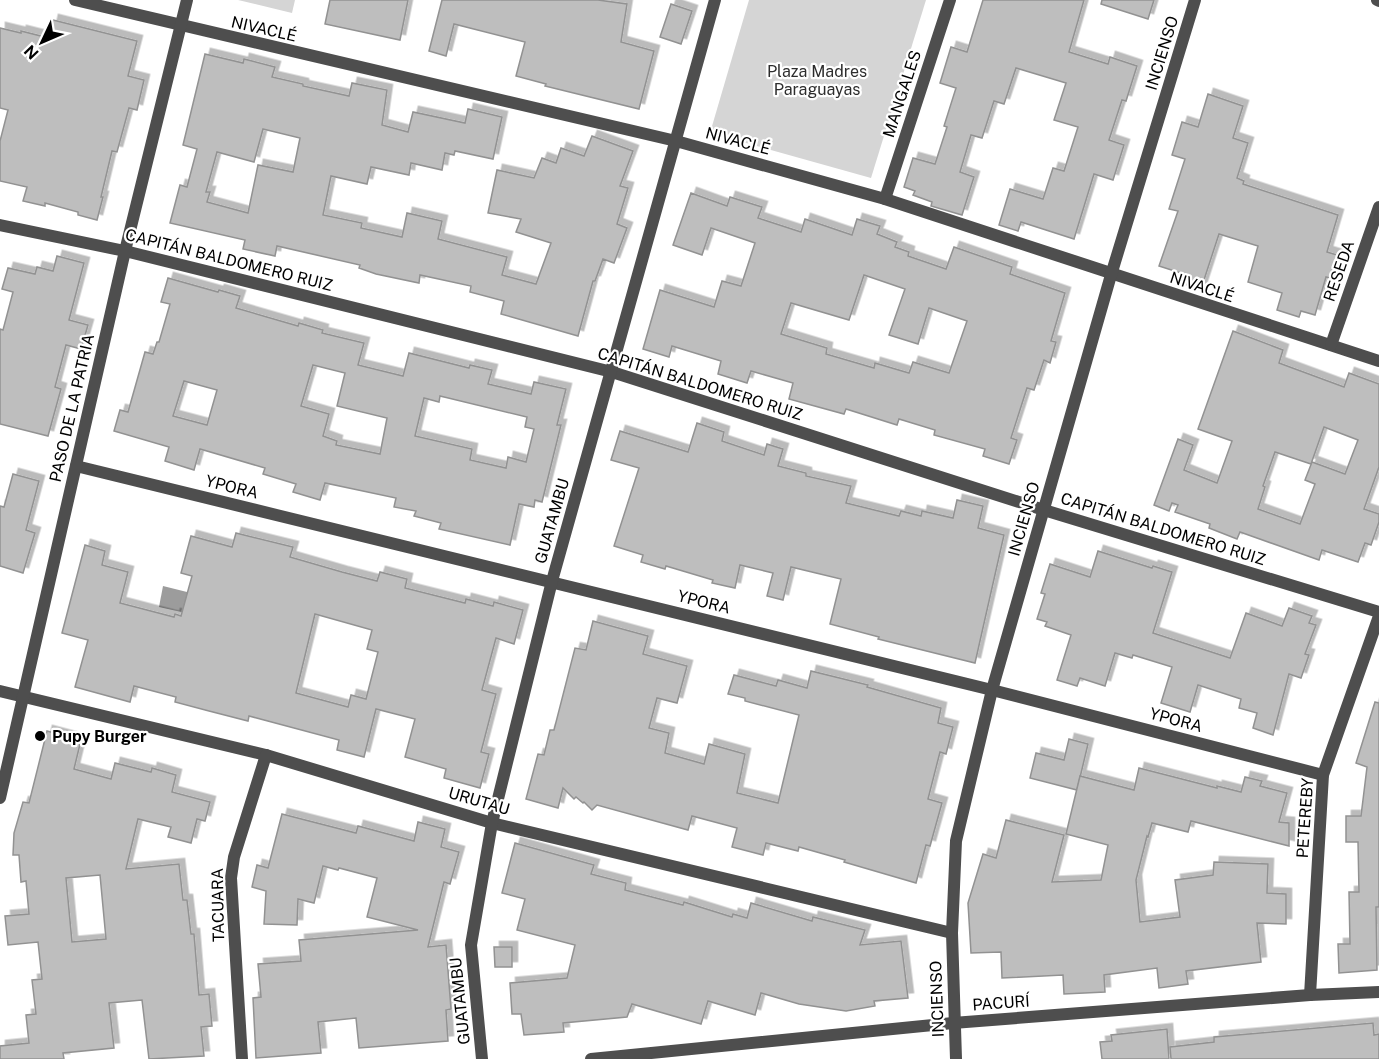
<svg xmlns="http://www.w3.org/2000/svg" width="1379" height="1059" font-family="'Public Sans',sans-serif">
<defs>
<filter id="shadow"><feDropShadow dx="5.5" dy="-5.5" stdDeviation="0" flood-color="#0004"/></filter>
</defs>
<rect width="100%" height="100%" fill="#fff"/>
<g fill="#d5d5d5">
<polygon points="238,0 295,0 292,13"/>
<polygon points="749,0 926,0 871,178 710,133"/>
</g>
<polygon fill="#9c9c9c" points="163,586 191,593 186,613 159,607"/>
<g fill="#bebebe" stroke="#929292" stroke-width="1.5" fill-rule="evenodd" filter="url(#shadow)">
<polygon points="330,0 408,0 400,40 325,24"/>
<polygon points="442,0 598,0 627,4 621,42 654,51 639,109 545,86 546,84 516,76 525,42 454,24 446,56 429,51"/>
<polygon points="983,0 1084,0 1069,52 1108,64 1110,57 1137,66 1126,101 1122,100 1109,140 1124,145 1113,180 1094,174 1074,239 1021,222 1018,231 999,225 1010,189 1043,199 1053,168 1064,171 1078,127 1054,120 1066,83 1016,68 1004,104 994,101 982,138 971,135 960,172 974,177 962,215 931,206 932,202 913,195 915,191 904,187 913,158 935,164 947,127 944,126 956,88 940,83 951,47 967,52"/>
<polygon points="1102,0 1154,0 1148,19 1101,4"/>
<polygon points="671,4 692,11 681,44 660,37"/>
<polygon points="53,20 137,41 128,76 144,80 137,110 129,108 117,152 112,151 101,197 103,197 97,220 78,215 78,212 45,203 45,206 23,201 27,187 0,181 0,141 8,110 0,108 0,28 21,33 21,31 49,38"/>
<path d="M205,54L243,63L244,59L275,67L272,77L303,84V86L349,96L352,83L387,90L382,125L408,132L413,112L465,123L468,109L502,117L493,159L455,151L454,155L445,153L442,170L411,163L409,175L371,167L367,184L331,176L323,215L362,223L361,228L402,237L407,213L442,221L438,239L507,257L502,275L536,284L551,243L516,232L521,219L488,213L497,170L534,178L542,158L556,163L561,148L584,156L592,136L633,151L620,186L628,188L617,224L627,228L614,263L603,259L595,281H593L578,336L501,314L504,301L470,292L471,286L420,275L419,283L376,274L359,268L360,265L277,246L275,256L243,249L245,240L170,223L180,185L187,187L197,149L183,145ZM263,129L300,138L293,172L258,165L248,213L207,202L210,192H206L217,152L254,162Z"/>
<polygon points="1208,94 1243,106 1233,138 1248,143 1237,178 1244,181 1243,184 1338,215 1327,252 1337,255 1330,278 1326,277 1315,315 1301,311 1299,317 1277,310 1282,293 1248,282 1258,246 1219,234 1201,289 1181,283 1184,274 1159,266 1178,211 1169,209 1185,159 1172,155 1182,122 1198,127"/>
<path d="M691,193L727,206L730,197L762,207L758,218L801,232L805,219L852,235L857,219L880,226L877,234L897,242L895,247L909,252L908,256L946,269L954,247L1012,267L1010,274L1065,293L1051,341L1056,342L1050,363L1044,360L1034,390L1027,388L1011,438L1017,440L1009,464L983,456L985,449L934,435L935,430L899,419L897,425L846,409L844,414L789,399L793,383L751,371L747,383L718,374L721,361L672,346L669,357L643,349L660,290L714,307L722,281L741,286L755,243L711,228L702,255L673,245ZM864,275L905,289L889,335L918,344L929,308L967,321L949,373L913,362L909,373L875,363L874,368L826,354L827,348L781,334L791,303L849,320Z"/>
<polygon points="57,256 84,263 69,320 88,325 81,349 66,345 55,387 61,389 48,436 0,424 0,329 3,330 13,292 2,289 8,268 35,274 37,267 53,271"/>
<path d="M168,278L218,292L219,290L240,296L236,308L298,326L299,323L323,330L322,333L364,343L358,365L403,376L409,353L469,368L470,365L492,370L488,384L531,394L534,382L566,389L557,425H561L542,502L535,500L534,507L519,504L510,545L439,529L441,523L414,516L416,511L394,507L396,498L325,483L320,500L293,492L296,484L263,474L265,468L200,449L194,470L165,461L169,447L114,431L120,410L128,412L145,352L153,354L157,342H159L170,304L161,302ZM313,365L345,373L337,406L387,418L380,454L336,445L337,441L323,436L329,414L301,406ZM184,381L217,390L207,425L173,416ZM440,396L527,417L525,427L534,429L526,462L508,457L506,468L470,460L472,449L415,436L424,398L439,402Z"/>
<path d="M1233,331L1283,350L1279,363L1344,387L1349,373L1379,384V467L1364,509L1379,514V522L1371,545L1365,543L1358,562L1322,550L1319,560L1240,532L1237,539L1209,528L1210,524L1175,512L1178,505L1172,503L1169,511L1154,505L1178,439L1193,445L1184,470L1217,483L1232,441L1198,429ZM1324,427L1358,440L1345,474L1312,462L1305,480L1315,484L1300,524L1258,509L1265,487L1263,486L1275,452L1311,464Z"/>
<polygon points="697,423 724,432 722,441 764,455 767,444 783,449 778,466 806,473 806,476 851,486 846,503 899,516 901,511 921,516 922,511 953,518 957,500 983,506 978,528 1004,535 975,663 878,639 879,637 830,624 841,579 791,567 783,600 767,596 773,573 740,565 735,588 712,583 713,580 666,566 665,569 641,562 643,555 614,546 639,468 611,460 620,431 688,452"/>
<polygon points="13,474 39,481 26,530 35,533 23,573 0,566 0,506 4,507"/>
<path d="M236,533L293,547L290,557L342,572L377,581L380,572L407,579L405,588L465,603L466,599L493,606L494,602L523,610L514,644L496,638L482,690L496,694L481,752L489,754L480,788L444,778L446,769L405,757L415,719L376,709L364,757L337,750L339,740L249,716L248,721L209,711L175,702L176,697L134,686L130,702L75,687L88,640L62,633L85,545L105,551L102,565L128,572L120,603L174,617L175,614L181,616L192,576L181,573L191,536L232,547ZM315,614L372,630L367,649L378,652L366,699L351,695L348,707L296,693Z"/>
<polygon points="1098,551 1152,568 1153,566 1172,572 1153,633 1230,658 1246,613 1282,626 1289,608 1312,616 1309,623 1316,625 1305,654 1309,655 1301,678 1289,674 1273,735 1253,728 1257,713 1239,708 1241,699 1198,685 1190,712 1161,703 1172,667 1133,655 1132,658 1115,653 1105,686 1080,678 1077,686 1057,680 1071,635 1045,626 1047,622 1037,619 1045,594 1041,593 1050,564 1090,577"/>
<polygon points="593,621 648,636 643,654 687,666 677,703 657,698 649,728 669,733 665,753 704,764 709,744 745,754 737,793 778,803 799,715 745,701 745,698 728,694 734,675 776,686 778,680 807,688 811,671 868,685 867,687 941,708 938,723 953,727 946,754 940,752 928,799 942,803 930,846 926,845 916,883 844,862 845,860 799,847 798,851 766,843 763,855 732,847 737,828 692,816 688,830 597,805 592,810 584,802 583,803 576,797 574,799 563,788 558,808 526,799 538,754 544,755 550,730 554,730 575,648 586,650"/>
<polygon points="1375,702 1379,703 1379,907 1376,907 1377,970 1339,973 1338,944 1350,944 1349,892 1359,892 1358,842 1346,842 1346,816 1361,816 1367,767 1356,763"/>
<path d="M47,731L81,740L74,769L111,779L115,763L151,772L152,768L176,775L172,792L210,802L205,821L197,819L191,843L168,837L171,827L138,819L126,869L179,864L183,900H187L191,934H194L199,995L209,994L212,1026L201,1027L204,1056L149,1059L142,1000L109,1003L114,1048L63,1053L64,1059H0V1046L29,1043L26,1015L36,1014L32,980L42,979L38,942L8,945L5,916L29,914L26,881L21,882L19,855H13L14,833L23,802L29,803ZM100,875L106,939L72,942L66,878Z"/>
<polygon points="1069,739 1088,744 1077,790 1030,778 1036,753 1064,760"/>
<polygon points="1139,768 1217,788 1217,786 1241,792 1245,777 1262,781 1260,786 1287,793 1279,822 1289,823 1289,846 1191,821 1188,832 1152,823 1148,837 1147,836 1136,880 1140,922 1180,917 1175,880 1213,875 1214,862 1268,864 1267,893 1286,894 1286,924 1257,923 1261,962 1186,971 1188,984 1159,988 1157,968 1104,975 1105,992 1064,994 1063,975 1002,978 1001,952 971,953 968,903 983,854 996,858 1006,820 1064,835 1052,882 1101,880 1108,845 1066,834 1080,776 1134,790"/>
<polygon points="282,814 356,833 358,826 414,841 418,822 445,829 441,847 459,852 450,884 444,882 428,947 446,945 451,1009 446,1010 448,1041 359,1048 356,1018 318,1022 321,1053 256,1058 253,998 261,997 258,964 301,961 299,940 418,930 367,917 377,878 339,868 338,870 323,866 314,903 298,899 297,925 264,924 266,891 252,887 257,865 268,868"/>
<polygon points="515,843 594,865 591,874 626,883 625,890 683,905 684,902 732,917 733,914 747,918 751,903 812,921 813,917 865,930 860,945 901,941 908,998 874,1001 875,1006 846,1011 799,1004 761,993 755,1015 708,1001 701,1024 632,1004 627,1017 563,1023 564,1032 524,1035 521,1014 512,1014 510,983 567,978 575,945 517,930 525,899 502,893"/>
<polygon points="494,947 512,947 512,967 495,967"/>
<polygon points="1373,1023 1374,1035 1379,1034 1379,1059 1171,1059 1170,1047 1214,1042 1214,1037"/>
<polygon points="1167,1029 1169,1059 1102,1059 1100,1042 1112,1041 1111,1035"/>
</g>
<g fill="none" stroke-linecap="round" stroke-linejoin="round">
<g stroke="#4e4e4e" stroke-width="12">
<polyline points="75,0 676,141 885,199 1379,361"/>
<polyline points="1377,0 1379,1"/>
<polyline points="885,199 950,0"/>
<polyline points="0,225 125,251 612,372 1044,510 1379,612"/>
<polyline points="1331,345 1379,207"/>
<polyline points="76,466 992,690 1323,775"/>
<polyline points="0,691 266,755 492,823 952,933"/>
<polyline points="0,798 125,251 187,0"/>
<polyline points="1310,995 1323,775 1379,616"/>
<polyline points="242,1059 231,878 234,857 266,755"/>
<polyline points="591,1059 953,1023 1310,995 1379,992"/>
<polyline points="956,1059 952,933 956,841 992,690 1111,275 1195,0"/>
</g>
<polyline stroke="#4e4e4e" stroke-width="12" points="482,1059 471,945 492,823 552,581 715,0"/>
</g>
<circle fill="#000" stroke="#fff" stroke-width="2" cx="40" cy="736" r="6"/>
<g text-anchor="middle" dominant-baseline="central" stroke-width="4.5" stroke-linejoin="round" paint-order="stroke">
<g font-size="16" fill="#000" stroke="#fff">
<text transform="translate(264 29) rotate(13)">NIVACLÉ</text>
<text transform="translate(1162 53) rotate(-73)">INCIENSO</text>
<text transform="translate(902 94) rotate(-72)">MANGALES</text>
<text transform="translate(738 141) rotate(15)">NIVACLÉ</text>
<text transform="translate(229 260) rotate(14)">CAPITÁN BALDOMERO RUIZ</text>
<text transform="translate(1339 271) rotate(-71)">RESEDA</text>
<text transform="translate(1202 287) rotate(18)">NIVACLÉ</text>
<text transform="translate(700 384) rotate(17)">CAPITÁN BALDOMERO RUIZ</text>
<text transform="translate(72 408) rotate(-77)">PASO DE LA PATRIA</text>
<text transform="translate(232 487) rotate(14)">YPORA</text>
<text transform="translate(1024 519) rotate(-74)">INCIENSO</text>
<text transform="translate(552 521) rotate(-74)">GUATAMBU</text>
<text transform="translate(1163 529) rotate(17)">CAPITÁN BALDOMERO RUIZ</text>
<text transform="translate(704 602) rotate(14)">YPORA</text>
<text transform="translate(1176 720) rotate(15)">YPORA</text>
<text transform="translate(479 801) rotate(16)">URUTAU</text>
<text transform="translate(1305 818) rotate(-86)">PETEREBY</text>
<text transform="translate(218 905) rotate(-91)">TACUARA</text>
<text transform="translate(937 999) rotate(-92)">INCIENSO</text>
<text transform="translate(460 1001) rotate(-96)">GUATAMBU</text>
<text transform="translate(1001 1003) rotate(-4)">PACURÍ</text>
</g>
<g font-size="16" fill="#2c2c2c" stroke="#fff">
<text x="817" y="71">Plaza Madres<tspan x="817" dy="18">Paraguayas</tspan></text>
</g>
<g font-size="16" font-weight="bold" fill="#000" stroke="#fff" text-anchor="start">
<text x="52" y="736">Pupy Burger</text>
</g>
</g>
<g transform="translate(42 42) rotate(226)" stroke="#ffffff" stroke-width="4.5" paint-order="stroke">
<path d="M0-4.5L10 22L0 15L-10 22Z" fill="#000000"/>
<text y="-9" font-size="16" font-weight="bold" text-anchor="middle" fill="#000000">N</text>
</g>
</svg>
